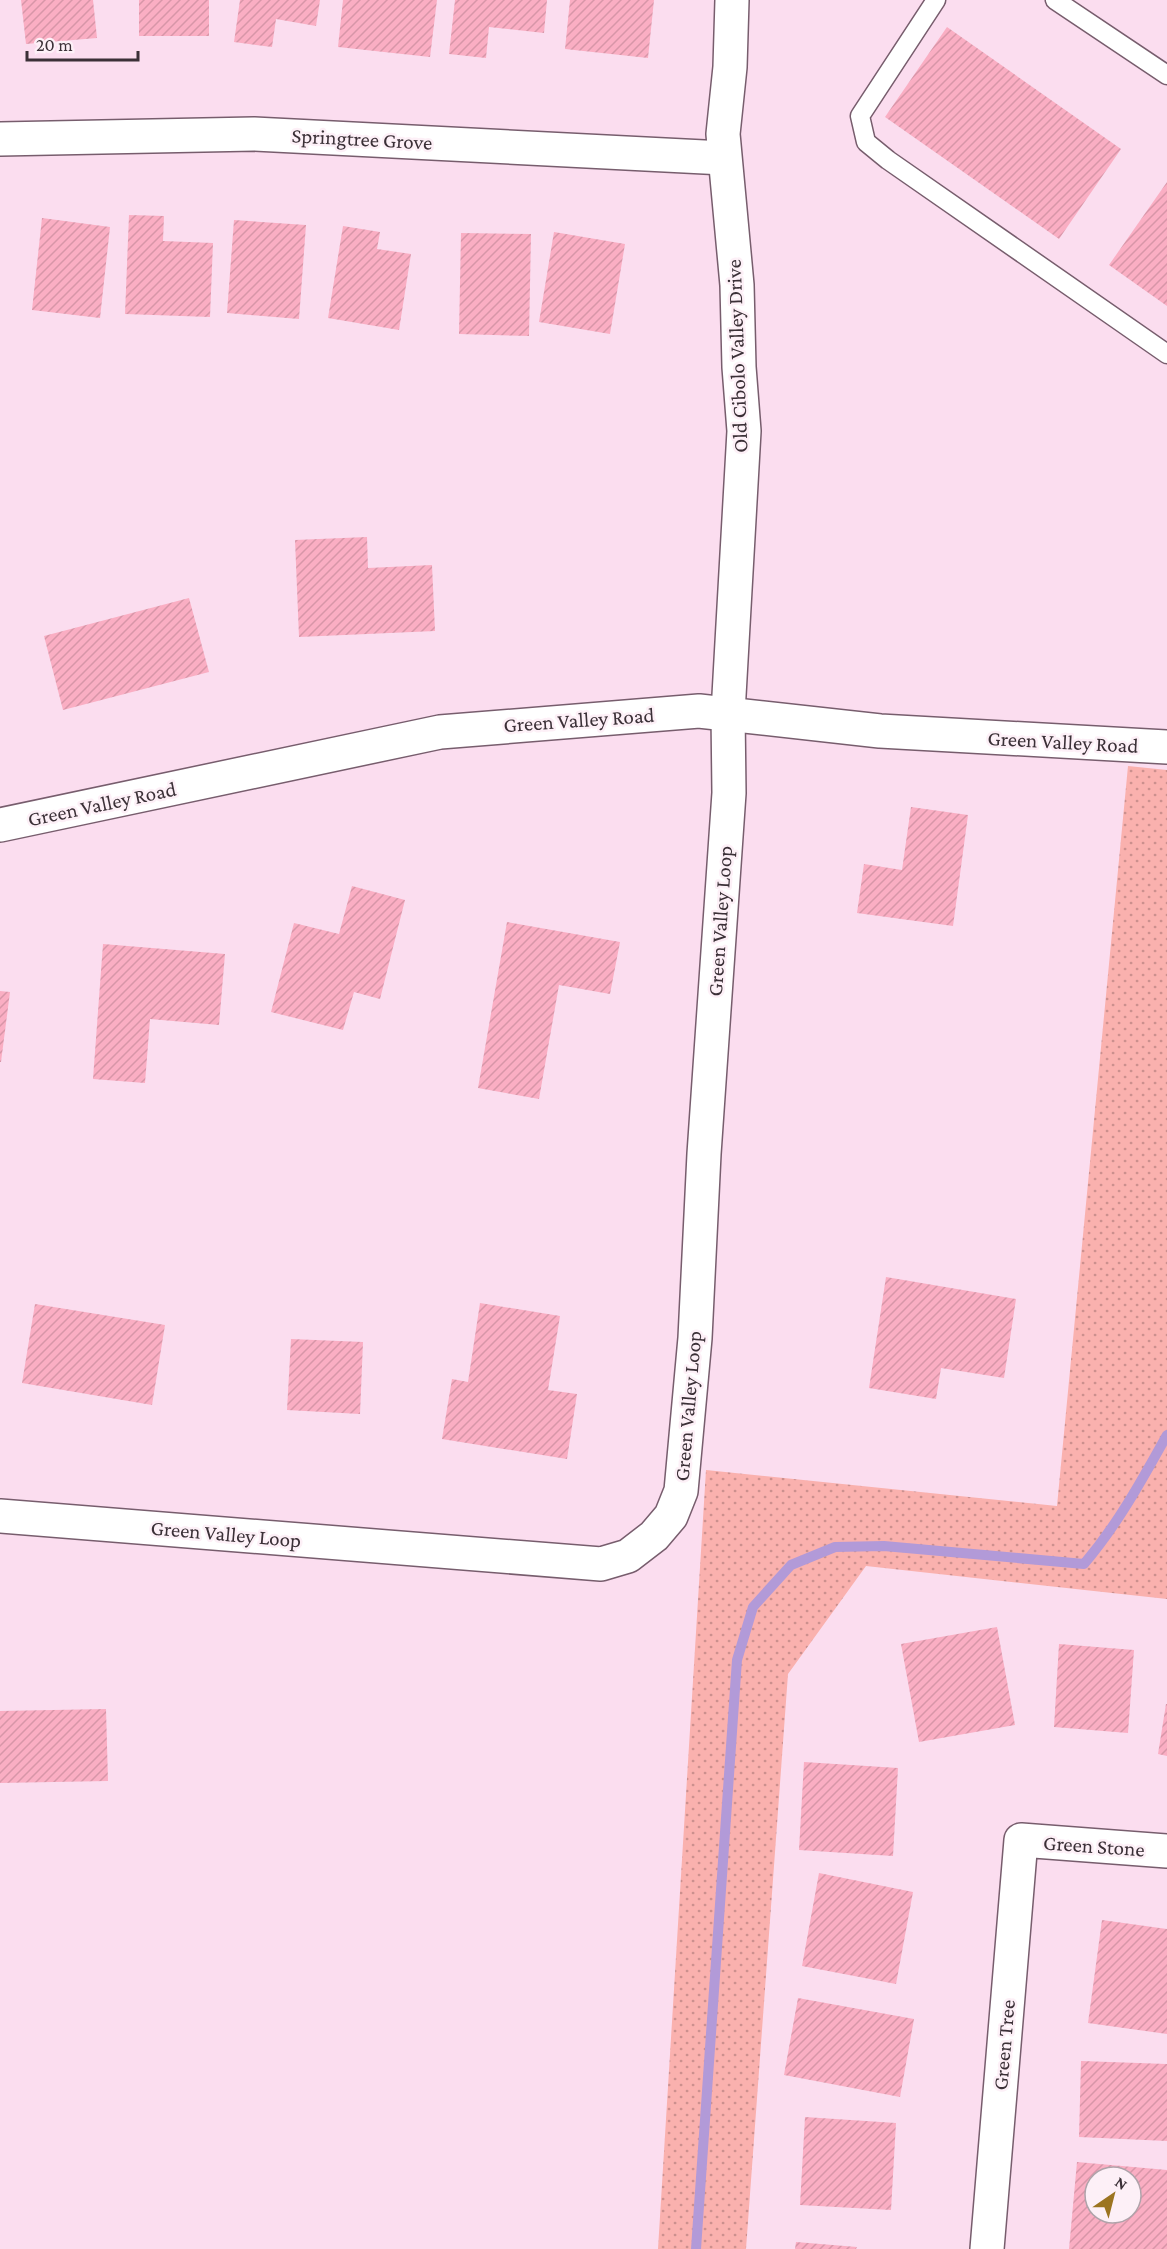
<svg xmlns="http://www.w3.org/2000/svg" width="1167" height="2249" font-family="'Crimson Pro',serif">
<defs>
<pattern id="park-dots" width="8" height="8" patternUnits="userSpaceOnUse" patternTransform="scale(1.5)"><rect width="8" height="8" fill="#fab1ae"/><path d="M2 2h.1M6 6h.1" fill="none" stroke="#cc908e" stroke-width="1.8" stroke-linecap="round"/></pattern>
<pattern id="building-hatch" width="6" height="6" patternUnits="userSpaceOnUse" patternTransform="scale(1.5)"><rect width="6" height="6" fill="#faaec3"/><path d="M-1 1l2-2M0 6l6-6M5 7l2-2" fill="none" stroke="#d796a8"/></pattern>
</defs>
<rect width="100%" height="100%" fill="#fbddef"/>
<polygon fill="url(#park-dots)" points="1128,766 1167,770 1167,1599 866,1566 788,1674 746,2249 658,2249 706,1470 1057,1506"/>
<g fill="none" stroke-linecap="round" stroke-linejoin="round">
<path stroke="#b29ad8" stroke-width="10" d="M696,2249L737,1660L753,1607L791,1565L835,1547L884,1546L1084,1564C1118,1524 1142,1480 1167,1435"/>
</g>
<g fill="url(#building-hatch)" fill-rule="evenodd">
<polygon points="21,0 93,0 97,38 26,44"/>
<rect x="139" y="0" width="70" height="36"/>
<polygon points="240,0 320,0 316,26 276,19 272,47 234,42"/>
<polygon points="343,0 437,0 430,57 338,47"/>
<polygon points="455,0 547,0 544,33 489,27 486,58 449,54"/>
<polygon points="570,0 654,0 648,58 565,49"/>
<polygon points="947,27 1121,149 1059,239 885,117"/>
<polygon points="1167,182 1167,306 1109,265"/>
<polygon points="129,215 164,216 163,241 213,243 210,317 125,314"/>
<polygon points="42,218 110,227 100,318 32,310"/>
<polygon points="234,220 306,225 299,319 227,313"/>
<polygon points="343,226 380,232 377,249 411,254 399,330 328,318"/>
<polygon points="554,232 625,244 610,334 539,322"/>
<polygon points="461,233 531,234 529,336 459,334"/>
<polygon points="367,537 368,568 432,565 435,631 299,637 295,540"/>
<polygon points="189,598 209,672 63,710 44,636"/>
<polygon points="911,807 968,815 953,926 857,913 864,864 902,870"/>
<polygon points="352,886 405,900 380,999 354,992 343,1030 271,1012 294,923 339,934"/>
<polygon points="507,922 620,942 610,994 559,985 539,1099 478,1088"/>
<polygon points="103,944 225,954 219,1025 150,1019 145,1083 93,1079"/>
<polygon points="0,991 10,992 1,1062 0,1062"/>
<polygon points="886,1277 1016,1299 1004,1378 941,1368 936,1399 869,1388"/>
<polygon points="480,1303 560,1316 548,1390 577,1394 567,1459 442,1439 452,1379 468,1382"/>
<polygon points="35,1304 165,1325 152,1405 22,1383"/>
<polygon points="291,1339 363,1342 360,1414 287,1410"/>
<polygon points="997,1627 1015,1725 919,1742 901,1644"/>
<polygon points="1059,1644 1134,1650 1128,1733 1054,1727"/>
<polygon points="1166,1704 1167,1704 1167,1756 1158,1754"/>
<polygon points="106,1709 108,1781 0,1783 0,1711"/>
<polygon points="804,1762 898,1768 893,1856 799,1850"/>
<polygon points="819,1873 913,1892 896,1984 802,1966"/>
<polygon points="1102,1920 1167,1929 1167,2034 1088,2023"/>
<polygon points="798,1998 914,2019 900,2097 784,2075"/>
<polygon points="1081,2061 1167,2064 1167,2141 1079,2137"/>
<polygon points="805,2117 896,2123 891,2210 800,2205"/>
<path d="M1077,2162L1167,2170V2249H1069ZM1095,2177H1131V2213H1095Z"/>
<polygon points="796,2242 857,2247 856,2249 795,2249"/>
</g>
<g fill="none" stroke-linecap="round" stroke-linejoin="round">
<defs>
<g id="service">
<polyline points="936,0 860,116 866,142 888,160 1167,354"/>
<polyline points="1055,0 1167,75"/>
</g>
<g id="minor">
<polyline points="0,139 254,134 724,158"/>
<polyline points="0,1516 601,1564 628,1556 654,1536 671,1516 681,1491 695,1338 704,1154 729,793 728,713 744,431 739,367 737,285 723,134 730,67 732,0"/>
<polyline points="987,2249 1021,1840 1167,1851"/>
</g>
<polyline id="tertiary" points="0,825 440,732 699,711 880,731 1167,747"/>
</defs>
<use href="#service" stroke="#775d6d" stroke-width="21"/>
<use href="#minor" stroke="#775d6d" stroke-width="36"/>
<use href="#tertiary" stroke="#775d6d" stroke-width="36"/>
<use href="#service" stroke="#fff" stroke-width="18"/>
<use href="#minor" stroke="#fff" stroke-width="33"/>
<use href="#tertiary" stroke="#fff" stroke-width="33"/>
</g>
<g text-anchor="middle" dominant-baseline="central" stroke-width="5" stroke-linejoin="round" paint-order="stroke">
<g font-size="21" fill="#3b3037" stroke="#fdf0f7">
<text transform="translate(362 139) rotate(3)">Springtree Grove</text>
<text transform="translate(737 356) rotate(-92)">Old Cibolo Valley Drive</text>
<text transform="translate(579 720) rotate(-4)">Green Valley Road</text>
<text transform="translate(1063 742) rotate(3)">Green Valley Road</text>
<text transform="translate(102 804) rotate(-12)">Green Valley Road</text>
<text transform="translate(720 921) rotate(-86)">Green Valley Loop</text>
<text transform="translate(688 1406) rotate(-85)">Green Valley Loop</text>
<text transform="translate(226 1534) rotate(5)">Green Valley Loop</text>
<text transform="translate(1094 1846) rotate(4)">Green Stone</text>
<text transform="translate(1004 2045) rotate(-85)">Green Tree</text>
</g>
</g>
<g transform="translate(1113 2195) rotate(35)"><circle r="28" fill="#fdf0f7" stroke="#afa3aa" stroke-width="1.5"/>
<path d="M0-4.5L10 22L0 15L-10 22Z" fill="#9c7421"/>
<text y="-9" font-size="16" font-weight="bold" text-anchor="middle" fill="#3b3037">N</text>
</g>
<path d="M27 51v9h111v-9" fill="none" stroke="#3b3037" stroke-width="3"/>
<text x="36" y="51" font-size="18" fill="#3b3037" stroke="#fdf0f7" stroke-width="4.5" paint-order="stroke">20 m</text>
</svg>
